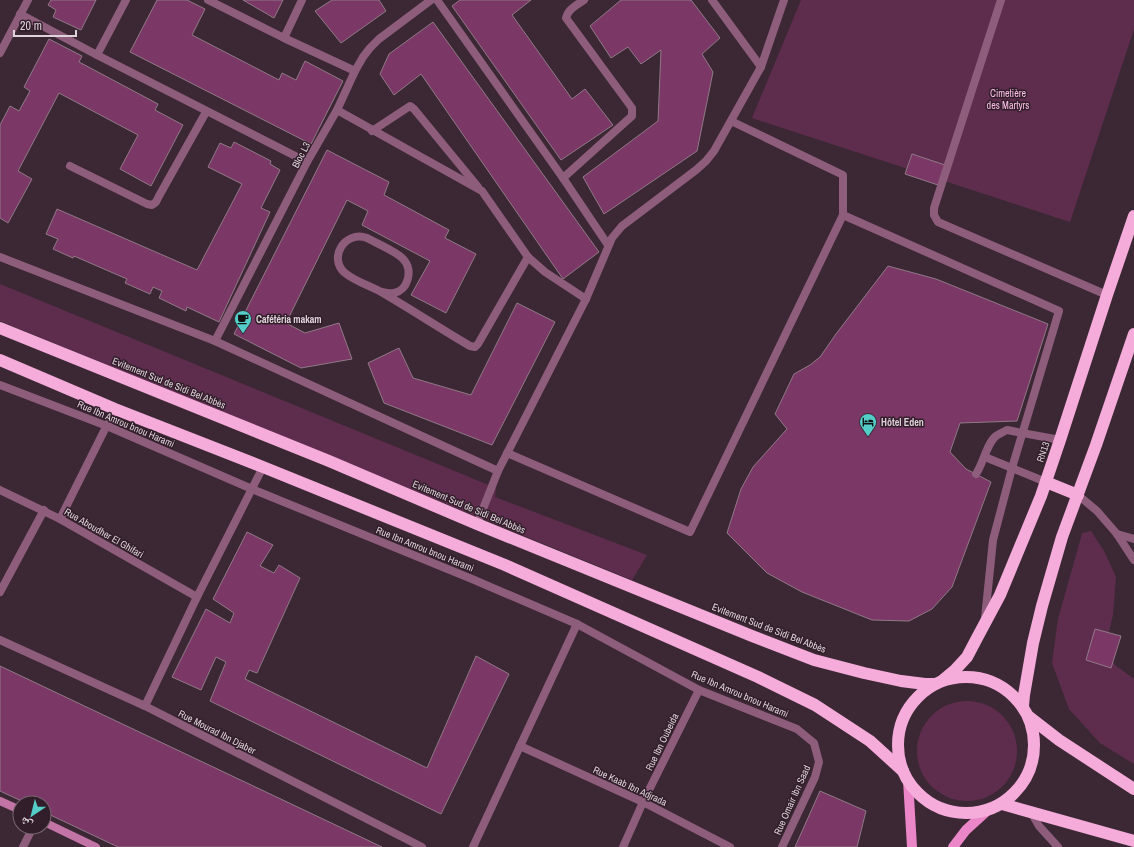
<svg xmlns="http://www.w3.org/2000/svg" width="1134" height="847" font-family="'Archivo Narrow','Noto Naskh Arabic',sans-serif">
<rect width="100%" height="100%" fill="#3c2834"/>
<g fill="#5e2d4e">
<polygon points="801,0 1134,0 1134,29 1070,222 752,118"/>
<polygon points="0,284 496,488 495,497 647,555 632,580 0,321"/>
<polygon points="1091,531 1104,551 1116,577 1113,615 1105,649 1115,665 1134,679 1134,764 1100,743 1069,709 1052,663 1058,619 1080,541 1082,533"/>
<circle cx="967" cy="751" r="50"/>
</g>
<g fill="#7b3765" stroke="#907987">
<polygon points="51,0 96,0 81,30 53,17 56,10 48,5"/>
<polygon points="157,0 187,0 205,9 192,35 279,80 282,73 296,80 305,61 343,81 311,144 130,52"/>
<polygon points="243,0 283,0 274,18"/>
<polygon points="332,0 379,0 386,11 341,43 315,11"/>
<polygon points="460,0 531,0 512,15 572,99 585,89 613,125 561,160 452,6"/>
<polygon points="621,0 691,0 720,38 702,54 713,72 697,151 604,214 583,177 658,121 661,50 641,64 628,47 611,58 590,26"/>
<polygon points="433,22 599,252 563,279 421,74 394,95 380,74 389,54"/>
<polygon points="49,39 82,56 79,62 158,104 155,110 183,125 151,186 120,169 138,135 59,93 18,171 32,179 8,223 0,218 0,125 10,106 19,111 30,91 24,87"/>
<polygon points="234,142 271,161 270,164 280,170 261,208 270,212 219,322 187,307 186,311 159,298 162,291 153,287 150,294 125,283 127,279 74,256 73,258 53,249 58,239 46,234 57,209 197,270 242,184 208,167 220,143 231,148"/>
<polygon points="327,150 389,182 384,195 449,230 445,238 476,254 446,313 411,295 430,261 362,225 368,211 347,200 286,323 305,333 339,323 352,359 301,368 234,334"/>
<polygon points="912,154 945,165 938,185 905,174"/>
<polygon points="888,266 936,279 1048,324 1017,421 960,423 950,452 966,469 991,482 952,587 932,609 909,621 872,620 802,592 767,573 727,533 741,489 753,467 787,429 775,414 794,374 810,365 820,357 836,334"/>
<polygon points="517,303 555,322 492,445 384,403 368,363 399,348 413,378 471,395"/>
<polygon points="247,532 273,545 260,566 274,573 279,565 300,578 257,673 249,670 245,679 427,768 476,656 509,674 441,814 210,701 226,662 216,657 201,690 172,677 206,609 230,623 234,613 213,599"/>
<polygon points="1095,629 1121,636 1111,668 1086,660"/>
<polygon points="0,666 382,847 118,847 44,812 44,803 26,803 0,791"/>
<polygon points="820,791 866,811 857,847 795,847"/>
</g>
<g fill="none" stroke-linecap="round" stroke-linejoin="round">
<g stroke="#8e5d7c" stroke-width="8">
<polyline points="1001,0 934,208 934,215 938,222 1107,295"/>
<polyline points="731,121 843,175 843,215 1059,311 1012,468 993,540 985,618"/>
<polyline points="507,453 690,532 843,215"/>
<polyline points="985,457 1046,482"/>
<path d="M976,474C983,464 987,443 996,436C999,434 1003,432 1007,430L1060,440"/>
<polyline points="1078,495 1097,511 1117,534 1134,560"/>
<polyline points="1117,534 1134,539"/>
</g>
<g stroke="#8e5d7c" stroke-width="8">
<polyline points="208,0 284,38 355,71"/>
<polyline points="437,0 563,178 608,245"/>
<polyline points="712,0 761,67"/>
<polyline points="20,14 97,55 307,162"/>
<polyline points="284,38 302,0"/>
<polyline points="0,53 28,0"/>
<polyline points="97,55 126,0"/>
<polyline points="337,110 482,191 528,257 545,272 586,299"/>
<polyline points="372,131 410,106 414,109 478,187"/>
<polyline points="70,166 147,204 152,205 156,202 159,196 206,112"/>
<path d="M563,178L632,116V108L566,18C568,9 577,5 584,0"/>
<polyline points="0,257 215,341 498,471 586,299 612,238 622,226 696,170 706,161 714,151 761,67 784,0"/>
<path d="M382,292C386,293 390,294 394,293C408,290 413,271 404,260C398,252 376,243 367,238C344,230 328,259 345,273C356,282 371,286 383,293C412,310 441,329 470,346L475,347L478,344L528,257"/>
<polyline points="215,341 307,162 337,110 355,71 363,57 370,48 379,39 431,0"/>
<polyline points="0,385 107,426 252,489 472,579 577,624 699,690 797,729 814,743 819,762 815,777 782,847"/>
<polyline points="0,490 60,519 197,597"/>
<polyline points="60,519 115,409"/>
<polyline points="477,524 498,471"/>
<polyline points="0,592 44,510"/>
<polyline points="0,640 145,706 422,847"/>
<polyline points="145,706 197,597 263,467"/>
<polyline points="520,746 643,802 730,847"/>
<polyline points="1031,812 1039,826 1058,847"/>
<polyline points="23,847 33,827"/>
<polyline points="473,847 577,624"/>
<polyline points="623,847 643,802 699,690"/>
</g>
<g stroke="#c274a7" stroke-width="8">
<polyline points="0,801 20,810"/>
<polyline points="44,822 96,847"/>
</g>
<g stroke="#eb86c8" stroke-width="10">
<polyline points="908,780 912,847"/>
<polyline points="953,847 966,830 988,810"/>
</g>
<g stroke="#f5acda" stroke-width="12">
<polyline points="0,328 329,461 477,524 752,636 814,660 864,673 901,681 925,684 935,684"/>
<polyline points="0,360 115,409 263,467 505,565 758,677 815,705 870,741 903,771"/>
<polyline points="1046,482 1078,495"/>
<circle cx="966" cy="745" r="68"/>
<polyline points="943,680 955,670 967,657 977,638 1000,595 1041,496 1060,440 1107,295 1134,216"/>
<polyline points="1023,706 1024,695 1033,643 1042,606 1062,537 1096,445 1134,334"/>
<polyline points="1028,716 1059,740 1134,789"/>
<polyline points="1002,804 1134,841"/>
</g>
</g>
<defs>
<symbol id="cafe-pin" viewBox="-11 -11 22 30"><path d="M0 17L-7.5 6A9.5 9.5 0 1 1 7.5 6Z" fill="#54cdc8" stroke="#311e2a"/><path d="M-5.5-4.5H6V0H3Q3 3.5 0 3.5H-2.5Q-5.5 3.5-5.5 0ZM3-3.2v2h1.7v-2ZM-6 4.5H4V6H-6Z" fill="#111"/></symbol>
<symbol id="hotel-pin" viewBox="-11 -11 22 30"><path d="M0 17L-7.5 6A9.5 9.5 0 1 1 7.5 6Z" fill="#54cdc8" stroke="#311e2a"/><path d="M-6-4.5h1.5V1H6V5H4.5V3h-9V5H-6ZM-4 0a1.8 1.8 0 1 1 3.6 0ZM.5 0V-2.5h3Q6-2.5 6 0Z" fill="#111"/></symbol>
</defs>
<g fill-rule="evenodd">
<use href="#cafe-pin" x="233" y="309" width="20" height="27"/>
<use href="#hotel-pin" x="858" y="412" width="20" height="27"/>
</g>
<g text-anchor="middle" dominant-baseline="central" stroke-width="3" stroke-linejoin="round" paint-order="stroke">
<g font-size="10" fill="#fbbee4" stroke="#311e2a">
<text x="1008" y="93">Cimetière<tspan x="1008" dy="12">des Martyrs</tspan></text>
</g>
<g font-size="10" fill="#dfd2da" stroke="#311e2a">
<text transform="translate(301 155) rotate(-62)">Bloc L3</text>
<text transform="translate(169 383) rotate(22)">Evitement Sud de Sidi Bel Abbès</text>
<text transform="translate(126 424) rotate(23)">Rue Ibn Amrou bnou Harami</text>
<text transform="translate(1043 452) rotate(-71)">RN13</text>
<text transform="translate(469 507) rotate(23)">Evitement Sud de Sidi Bel Abbès</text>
<text transform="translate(104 533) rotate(30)">Rue Aboudher El Ghifari</text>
<text transform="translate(425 549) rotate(22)">Rue Ibn Amrou bnou Harami</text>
<text transform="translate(769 628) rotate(21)">Evitement Sud de Sidi Bel Abbès</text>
<text transform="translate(740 694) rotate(23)">Rue Ibn Amrou bnou Harami</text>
<text transform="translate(217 732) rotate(27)">Rue Mourad Ibn Djaber</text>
<text transform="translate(662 742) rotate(-64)">Rue Ibn Oubeida</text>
<text transform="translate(630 786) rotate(25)">Rue Kaab Ibn Adjrada</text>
<text transform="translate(792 800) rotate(-66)">Rue Omair Ibn Saad</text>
</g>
<g font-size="10" font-weight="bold" fill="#dfd2da" stroke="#311e2a" text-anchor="start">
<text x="256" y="319">Cafétéria makam</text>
<text x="881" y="422">Hôtel Eden</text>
</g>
</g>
<g transform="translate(32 815) rotate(215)"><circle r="19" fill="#311e2a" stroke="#776670"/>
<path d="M0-3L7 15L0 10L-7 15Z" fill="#54cdc8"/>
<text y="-6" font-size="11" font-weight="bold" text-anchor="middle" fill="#dfd2da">ش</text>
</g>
<path d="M14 30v6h62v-6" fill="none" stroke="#dfd2da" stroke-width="2"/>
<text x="20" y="30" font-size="12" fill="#dfd2da" stroke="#311e2a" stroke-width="3" paint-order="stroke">20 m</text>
</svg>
